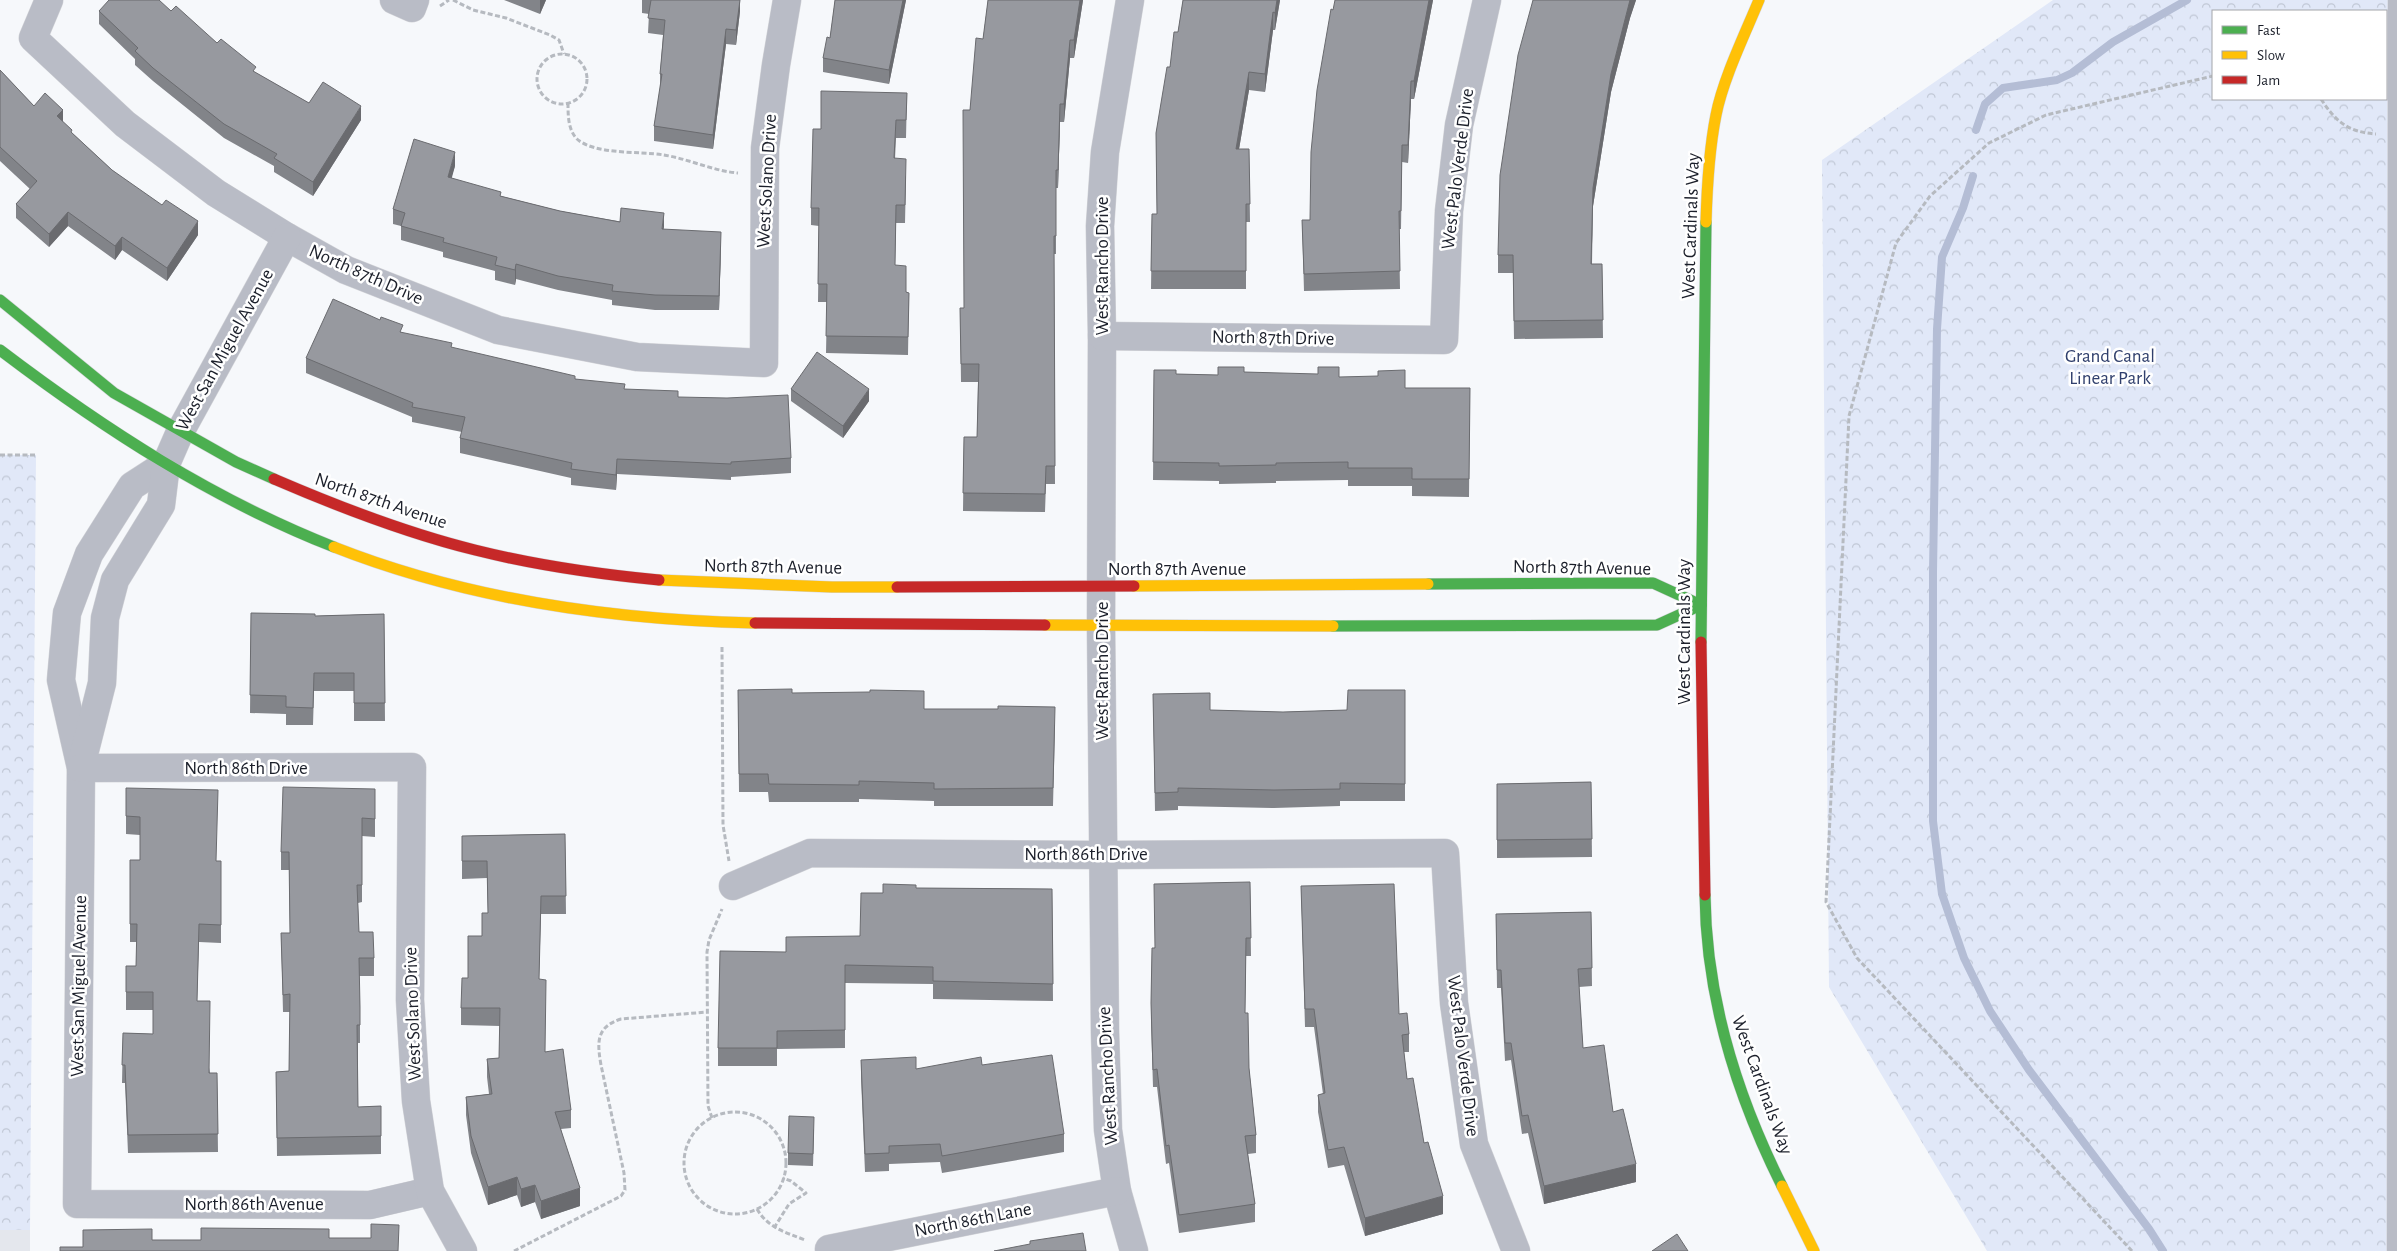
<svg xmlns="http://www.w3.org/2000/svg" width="2397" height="1251" font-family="'Alegreya Sans',sans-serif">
<defs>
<pattern id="park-crowns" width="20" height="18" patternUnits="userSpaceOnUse" patternTransform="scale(1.25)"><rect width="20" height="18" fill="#e1e8f8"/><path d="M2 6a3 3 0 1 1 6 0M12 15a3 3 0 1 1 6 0" fill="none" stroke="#c0c7d5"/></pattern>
</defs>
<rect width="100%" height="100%" fill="#f6f8fb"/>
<rect fill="#e4e7ed" x="0" y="1230" width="30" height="21"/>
<g fill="url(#park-crowns)" fill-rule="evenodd">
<path d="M2053,0H2397L2394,1251H1987L1829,987L1822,160ZM2213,11H2386V99H2213Z"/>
<polygon points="0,455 36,455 30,1230 0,1230"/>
</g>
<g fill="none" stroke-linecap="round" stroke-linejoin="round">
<g stroke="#b4bdd5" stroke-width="8">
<polyline points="1976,130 1985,104 2003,88 2057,80 2072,73 2113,42 2187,0"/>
<polyline points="1973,176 1963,208 1942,257 1937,329 1933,572 1933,821 1942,894 1964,958 1990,1011 2029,1070 2149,1229 2163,1251"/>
</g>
<defs>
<polyline id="lane" points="2394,1251 2395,0"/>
<g id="street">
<polyline points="49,0 33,38 125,124 216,193 287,237 346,270 498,330 637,357 764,363 765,148 776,65 787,0"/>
<polyline points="394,0 412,8 415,0"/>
<polyline points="1130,0 1105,152 1100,226 1102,336 1101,626 1105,1032 1108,1130 1117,1191 1134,1251"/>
<polyline points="1102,336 1444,340 1449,211 1459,125 1487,0"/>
<polyline points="166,464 132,486 89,554 67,613 61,680 81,768 77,1204 370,1205 430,1191"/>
<polyline points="82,762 102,683 105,618 115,580 161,505 166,464 180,432 287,237"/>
<polyline points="81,768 412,767 410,1000 416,1101 430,1191 463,1251"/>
<polyline points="733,886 810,853 1103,855 1445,853 1454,1003 1474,1144 1516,1251"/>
<polyline points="829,1249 1117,1191"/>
</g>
<g id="fast">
<polyline points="0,300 114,393 236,462 274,479"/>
<path d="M0,350C104,429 212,499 334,547"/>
<polyline points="1428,584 1653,583 1701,605"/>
<polyline points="1333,626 1657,625 1701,605"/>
<polyline points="1701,642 1706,222"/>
<path d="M1705,895C1706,996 1737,1096 1782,1186"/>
</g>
<g id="slow">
<path d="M1706,222C1707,187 1709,150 1716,115C1723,79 1745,34 1759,0"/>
<path d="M334,547C466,599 613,620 755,623"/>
<polyline points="659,580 832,587 897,587"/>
<polyline points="1134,586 1428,584"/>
<polyline points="1045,625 1333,626"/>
<polyline points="1782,1186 1814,1251"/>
</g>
<g id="jam">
<path d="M274,479C339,507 406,533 475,550C535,565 597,574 659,580"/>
<polyline points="897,587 1134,586"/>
<polyline points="755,623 1045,625"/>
<polyline points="1701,642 1705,895"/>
</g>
</defs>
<use href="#lane" stroke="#d4d5d9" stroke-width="15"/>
<use href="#street" stroke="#d4d5d9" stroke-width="29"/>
<use href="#fast" stroke="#d4d5d9" stroke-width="12"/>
<use href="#slow" stroke="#d4d5d9" stroke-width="12"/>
<use href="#jam" stroke="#d4d5d9" stroke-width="12"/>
<g stroke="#b6bac0" stroke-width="3" stroke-dasharray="5 2.5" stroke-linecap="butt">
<polyline points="453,0 473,10 506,18 550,35 559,40 564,54"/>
<polyline points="440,6 449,0"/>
<circle cx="562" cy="79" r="25"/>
<path d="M2321,99C2336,122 2348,132 2376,134"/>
<path d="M568,103C568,115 568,130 577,139C595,155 640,151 664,155C689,159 713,171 738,173"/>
<polyline points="0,455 36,455"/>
<polyline points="722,647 723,825 729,861"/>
<circle cx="735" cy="1163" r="51"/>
<polyline points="712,1118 708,1106 707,952 709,940 722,909"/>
<path d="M757,1209C768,1228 785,1232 805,1240"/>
<polyline points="774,1228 789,1204 806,1193 791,1181 783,1178"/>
<path d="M514,1251L621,1196L625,1190L624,1173L601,1065C597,1042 596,1027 621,1019L707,1012"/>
<polyline points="2132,1251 1857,958 1826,902 1849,416 1896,243 1930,196 1989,143 2046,115 2213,76"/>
</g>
<use href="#lane" stroke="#b9bcc6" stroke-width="14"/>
<use href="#street" stroke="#b9bcc6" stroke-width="28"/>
<use href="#fast" stroke="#4caf50" stroke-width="11"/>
<use href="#slow" stroke="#ffc107" stroke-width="11"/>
<use href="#jam" stroke="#c62828" stroke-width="11"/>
</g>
<g fill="#828489">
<polygon points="504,0 546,0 540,14"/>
<polygon points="642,0 740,0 740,11 736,45 726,44 713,149 654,141 654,126 660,89 660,74 663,35 648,33 649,14 642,13"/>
<polygon points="835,0 906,0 889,84 823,72 823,58 830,38"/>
<polygon points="988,0 1083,0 1074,58 1070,58 1064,122 1060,122 1058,188 1056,188 1056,254 1054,254 1055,484 1046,484 1045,512 963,511 964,437 977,437 978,382 961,382 960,308 964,308 970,110 983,39"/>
<polygon points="1183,0 1280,0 1275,30 1273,30 1265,92 1249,90 1239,149 1249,149 1250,222 1246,222 1246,289 1151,289 1152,214 1157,214 1156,133 1170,67 1178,32"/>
<polygon points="1433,0 1414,99 1411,99 1408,163 1402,162 1401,229 1399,229 1400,289 1304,291 1302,220 1310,220 1333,10"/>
<polygon points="1533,0 1636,0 1630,18 1611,92 1593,206 1592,264 1602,264 1603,338 1514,339 1513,273 1498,273 1498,255"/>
<polygon points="99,11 171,11 217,43 256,73 309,103 361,120 313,196 274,172 274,166 224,138 153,81 135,65 135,59 99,24"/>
<polygon points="0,70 34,106 63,122 72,133 112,170 198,235 167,281 122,250 115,260 68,226 49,247 16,218 16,204 30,189 0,161"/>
<polygon points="907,93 906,138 896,138 895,159 906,177 905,223 896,223 895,265 906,292 909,293 908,355 826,353 827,302 818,302 819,226 811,225 811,208 821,129"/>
<polygon points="455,166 451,178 501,196 560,211 663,229 721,246 719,310 655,310 612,305 612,300 558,290 516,279 515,285 495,280 495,271 443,257 443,252 401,240 401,226 393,224 393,209"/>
<polygon points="380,320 403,333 452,348 575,379 625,389 678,397 791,458 791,473 731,477 731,480 617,474 616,490 571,485 571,478 460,453 460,438 462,432 412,422 412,417 306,373 306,358"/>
<polygon points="1154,370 1176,374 1218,375 1244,372 1339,377 1405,388 1470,388 1469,497 1412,496 1412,486 1348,486 1348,480 1276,481 1276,483 1219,484 1219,481 1153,480"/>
<polygon points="791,389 869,401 843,438 791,401"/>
<polygon points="251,613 315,616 384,614 385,721 354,721 354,691 314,691 313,725 286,725 286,714 250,713"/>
<polygon points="738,690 924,709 1055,725 1053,806 934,806 934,801 859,799 859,802 769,802 768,792 739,792"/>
<polygon points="1405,690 1405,801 1340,801 1340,806 1274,808 1178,806 1178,810 1155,811 1153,694 1210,710 1283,712 1347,710"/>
<polygon points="1591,782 1592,857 1497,858 1497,784"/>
<polygon points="126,788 216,861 221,861 221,943 199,942 197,1001 210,1073 217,1073 218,1152 128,1153 125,1083 122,1083 123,1033 153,1034 153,1010 126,1010 126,966 136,966 137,942 130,942 130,860 140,860 140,835 126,834"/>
<polygon points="375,789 375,837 362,836 362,902 358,903 359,932 374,958 374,976 359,976 360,1007 360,1043 358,1043 358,1107 381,1106 381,1154 277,1156 276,1072 289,1071 290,1012 283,1012 281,933 290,933 289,870 281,870 281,852"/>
<polygon points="565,834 566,914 541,914 539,979 545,1051 571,1110 571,1128 561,1129 580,1206 541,1219 535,1202 521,1207 517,1195 488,1205 471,1153 466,1115 466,1097 489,1094 487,1077 487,1059 499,1058 500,1026 461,1025 461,1008 468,978 482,936 488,913 487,878 462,879 462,836"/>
<polygon points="1250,882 1251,956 1246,956 1245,1013 1249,1068 1256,1135 1256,1153 1248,1154 1255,1204 1255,1222 1179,1233 1169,1163 1166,1164 1157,1087 1153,1087 1151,1021 1152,948 1154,948"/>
<polygon points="1301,886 1399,1014 1409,1034 1409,1052 1404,1052 1407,1079 1424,1143 1443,1214 1365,1236 1344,1165 1328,1168 1318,1112 1318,1095 1323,1094 1314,1027 1305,1027"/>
<polygon points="916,888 1052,889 1053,1001 933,999 933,984 845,983 845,1048 777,1049 777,1066 718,1066 718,1048 786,952 860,936 883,893"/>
<polygon points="1591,912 1592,986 1579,987 1583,1048 1613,1112 1636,1182 1544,1204 1528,1133 1522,1134 1511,1060 1505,1061 1501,988 1497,988 1496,914"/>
<polygon points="861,1060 916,1069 982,1065 1064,1134 1064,1152 942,1173 940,1162 889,1164 889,1171 865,1172 861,1078"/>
<polygon points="814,1129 813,1166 788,1165 788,1153"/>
</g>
<g fill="#6a6b6f">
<polygon points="540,0 546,0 540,14"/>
<polygon points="740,0 740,11 736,45 736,30"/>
<polygon points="903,0 906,0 889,84 889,70"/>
<polygon points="1080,0 1083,0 1074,58 1074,40"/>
<polygon points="1277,0 1280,0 1275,30 1275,13"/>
<polygon points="1429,0 1433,0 1414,99 1414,81"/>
<polygon points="1630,0 1636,0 1630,18 1611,92 1593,206 1591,282 1593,188 1611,74"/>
<polygon points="1273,12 1273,30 1265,92 1265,74"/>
<polygon points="726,29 726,44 713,149 713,135"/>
<polygon points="1070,40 1070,58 1064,122 1064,104"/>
<polygon points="1249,72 1249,90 1236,167 1236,149"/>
<polygon points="1411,81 1411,99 1408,163 1408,145"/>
<polygon points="1060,104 1060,122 1058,188 1058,170"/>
<polygon points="361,106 361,120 313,196 313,182"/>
<polygon points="63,110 63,124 57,116"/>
<polygon points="455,152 455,166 448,192 448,177"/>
<polygon points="68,212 68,226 49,247 49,234"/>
<polygon points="664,213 664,227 662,244 662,229"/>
<polygon points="198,221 198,235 167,281 167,268"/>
<polygon points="721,232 721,246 719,310 719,296"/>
<polygon points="122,237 122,250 115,260 115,246"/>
<polygon points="516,264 516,279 515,285 515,270"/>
<polygon points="869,389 869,401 843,438 843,426"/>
<polygon points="617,459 617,474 616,490 616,475"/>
<polygon points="1636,1164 1636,1182 1544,1204 1544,1186"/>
<polygon points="517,1177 517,1195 488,1205 488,1187"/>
<polygon points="535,1185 535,1202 521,1207 521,1189"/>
<polygon points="580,1188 580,1206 541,1219 541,1201"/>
<polygon points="1443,1196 1443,1214 1365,1236 1365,1218"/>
</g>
<g fill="#97999f" stroke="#6a6b6f">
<polygon points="109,0 159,0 171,11 176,6 217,43 221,39 256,67 253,71 309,103 323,82 361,106 313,182 274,158 277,154 224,124 153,68 135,51 138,48 99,11"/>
<polygon points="651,0 740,0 736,30 726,29 713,135 654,126 662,74 660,74 665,20 648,18"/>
<polygon points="835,0 903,0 889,70 823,58 827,37 830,38"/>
<polygon points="988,0 1080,0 1074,40 1070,40 1064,104 1060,104 1058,170 1056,170 1056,236 1054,236 1055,466 1046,466 1045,494 963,493 964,437 977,437 979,364 961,364 960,308 964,308 963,110 970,110 976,38 983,39"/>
<polygon points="1183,0 1277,0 1275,13 1273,12 1265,74 1249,72 1236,149 1249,149 1250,204 1246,204 1246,271 1151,271 1152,214 1157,214 1156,133 1167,67 1170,67 1174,32 1178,32"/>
<polygon points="1335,0 1429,0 1414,81 1411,81 1408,145 1402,145 1401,211 1399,211 1400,271 1304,274 1302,220 1310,220 1311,152 1317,90 1331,9 1333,10"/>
<polygon points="1533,0 1630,0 1611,74 1593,188 1591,264 1602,264 1603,320 1514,321 1513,255 1498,255 1500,175 1518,55"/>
<polygon points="0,70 34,106 45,93 63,110 57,116 72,130 71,132 112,170 162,205 166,200 198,221 167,268 122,237 115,246 68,212 49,234 16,204 37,181 0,147"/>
<polygon points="821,91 907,93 906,120 896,120 894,158 906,159 905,205 896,205 895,265 906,266 906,292 909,293 908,337 826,336 827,284 818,284 819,208 811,208 813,129 821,129"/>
<polygon points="414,139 455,152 448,177 501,192 500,196 560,211 620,222 621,208 664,213 662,229 721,232 719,296 655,295 612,291 613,285 558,276 516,264 515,270 495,265 497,257 443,242 444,238 401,226 405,213 393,209"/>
<polygon points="333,299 380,320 381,317 403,325 400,332 452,343 451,347 575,376 575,379 625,384 624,389 678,391 678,397 727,398 788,395 791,458 731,462 731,464 617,459 616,475 571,469 572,463 460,438 465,417 412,407 413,403 306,358"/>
<polygon points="817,352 869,389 843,426 791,389"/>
<polygon points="1218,367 1244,367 1244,372 1318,374 1318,367 1339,367 1339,377 1378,376 1378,371 1405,370 1405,388 1470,388 1469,479 1412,479 1412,468 1348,468 1348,462 1276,463 1276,465 1219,466 1219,463 1153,462 1154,370 1176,370 1176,374 1218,375"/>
<polygon points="251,613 315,614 315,616 384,614 385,703 354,703 354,673 314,673 313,708 286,707 286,696 250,695"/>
<polygon points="792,689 792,693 870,692 870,690 924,691 924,709 998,709 998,706 1055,707 1053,788 934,789 934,783 859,781 859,785 769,784 768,774 739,774 738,690"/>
<polygon points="1348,690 1405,690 1405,784 1340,783 1340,789 1274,790 1178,788 1178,792 1155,793 1153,694 1210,693 1210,710 1283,712 1347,710"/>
<polygon points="1591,782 1592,839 1497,840 1497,784"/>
<polygon points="283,787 375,789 375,819 362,818 362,885 357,885 359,932 373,932 374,958 359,958 360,1007 360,1025 357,1025 358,1107 381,1106 381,1136 277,1138 276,1072 289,1071 290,994 283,995 281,933 290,933 289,852 281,852"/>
<polygon points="126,788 218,790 216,861 221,861 221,925 199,924 197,1001 210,1001 209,1073 217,1073 218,1134 128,1135 125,1065 122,1065 123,1033 153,1034 153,992 126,992 126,966 136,966 137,924 130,924 130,860 140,860 140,817 126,816"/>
<polygon points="565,834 566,896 541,896 539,979 546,980 545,1052 563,1049 571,1110 555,1112 580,1188 541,1201 535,1185 521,1189 517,1177 488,1187 471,1136 466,1097 492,1094 487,1059 499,1058 500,1008 461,1008 462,978 468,978 468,936 482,936 482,913 488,913 487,861 462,861 462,836"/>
<polygon points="1250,882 1251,938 1246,938 1245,1013 1248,1013 1249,1068 1256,1135 1245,1136 1255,1204 1179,1215 1169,1145 1166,1146 1157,1069 1153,1070 1151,1003 1152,948 1155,948 1154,884"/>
<polygon points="883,884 916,885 916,888 1052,889 1053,984 933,981 933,967 845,965 845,1030 777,1031 777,1048 718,1048 720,951 786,952 786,937 860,936 861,893 883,893"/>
<polygon points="1394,884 1399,1014 1407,1013 1409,1034 1402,1035 1407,1079 1413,1078 1424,1143 1428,1142 1443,1196 1365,1218 1344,1147 1328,1150 1318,1095 1325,1093 1314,1009 1305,1009 1301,886"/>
<polygon points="1591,912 1592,968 1578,969 1583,1048 1604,1045 1613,1112 1623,1109 1636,1164 1544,1186 1528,1115 1522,1116 1511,1043 1505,1043 1501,970 1497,970 1496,914"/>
<polygon points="1052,1055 1064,1134 942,1156 940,1144 889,1146 889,1153 865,1154 861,1060 916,1057 916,1069 981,1057 982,1065"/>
<polygon points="789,1116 814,1117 813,1154 788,1153"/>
<polygon points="371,1224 399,1225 398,1251 60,1251 60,1247 83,1247 83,1230 152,1229 152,1240 201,1240 201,1228 329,1229 329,1238 371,1238"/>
<polygon points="1083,1233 1086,1251 994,1251 1030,1244 1030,1241"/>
<polygon points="1677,1234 1688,1251 1652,1251"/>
</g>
<g text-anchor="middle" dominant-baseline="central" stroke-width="5" stroke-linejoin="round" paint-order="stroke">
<g font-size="19" fill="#1b1f2a" stroke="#fff">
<text transform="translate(1458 169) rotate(-83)">West Palo Verde Drive</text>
<text transform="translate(767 181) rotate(-87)">West Solano Drive</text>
<text transform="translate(1691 226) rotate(-88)">West Cardinals Way</text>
<text transform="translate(1102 266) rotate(-90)">West Rancho Drive</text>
<text transform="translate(366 275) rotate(24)">North 87th Drive</text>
<text transform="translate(1273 338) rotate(1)">North 87th Drive</text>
<text transform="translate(225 350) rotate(-61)">West San Miguel Avenue</text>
<text transform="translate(381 501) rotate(19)">North 87th Avenue</text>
<text transform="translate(773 567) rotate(1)">North 87th Avenue</text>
<text transform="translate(1582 568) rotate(1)">North 87th Avenue</text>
<text x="1177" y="569">North 87th Avenue</text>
<text transform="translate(1684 632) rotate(-90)">West Cardinals Way</text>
<text transform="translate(1102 671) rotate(-90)">West Rancho Drive</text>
<text x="246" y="768">North 86th Drive</text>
<text x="1086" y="854">North 86th Drive</text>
<text transform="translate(79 986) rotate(-89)">West San Miguel Avenue</text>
<text transform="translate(413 1014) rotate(-92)">West Solano Drive</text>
<text transform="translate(1463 1056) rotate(83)">West Palo Verde Drive</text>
<text transform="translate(1108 1076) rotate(-93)">West Rancho Drive</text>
<text transform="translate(1762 1085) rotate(70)">West Cardinals Way</text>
<text x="254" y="1204">North 86th Avenue</text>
<text transform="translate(973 1220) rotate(-11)">North 86th Lane</text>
</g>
<g font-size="19" fill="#31406d" stroke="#fff">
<text x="2110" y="356">Grand Canal<tspan x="2110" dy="22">Linear Park</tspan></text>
</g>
</g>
<rect x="2212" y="10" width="175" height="90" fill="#ffffff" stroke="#a4a5aa"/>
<rect x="2222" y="26" width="25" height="8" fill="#4caf50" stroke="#a4a5aa"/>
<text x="2257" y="35" font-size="15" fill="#1b1f2a">Fast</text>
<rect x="2222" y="51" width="25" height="8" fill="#ffc107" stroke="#a4a5aa"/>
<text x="2257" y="60" font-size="15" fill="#1b1f2a">Slow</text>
<rect x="2222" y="76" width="25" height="8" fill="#c62828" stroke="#a4a5aa"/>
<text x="2257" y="85" font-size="15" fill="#1b1f2a">Jam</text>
</svg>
